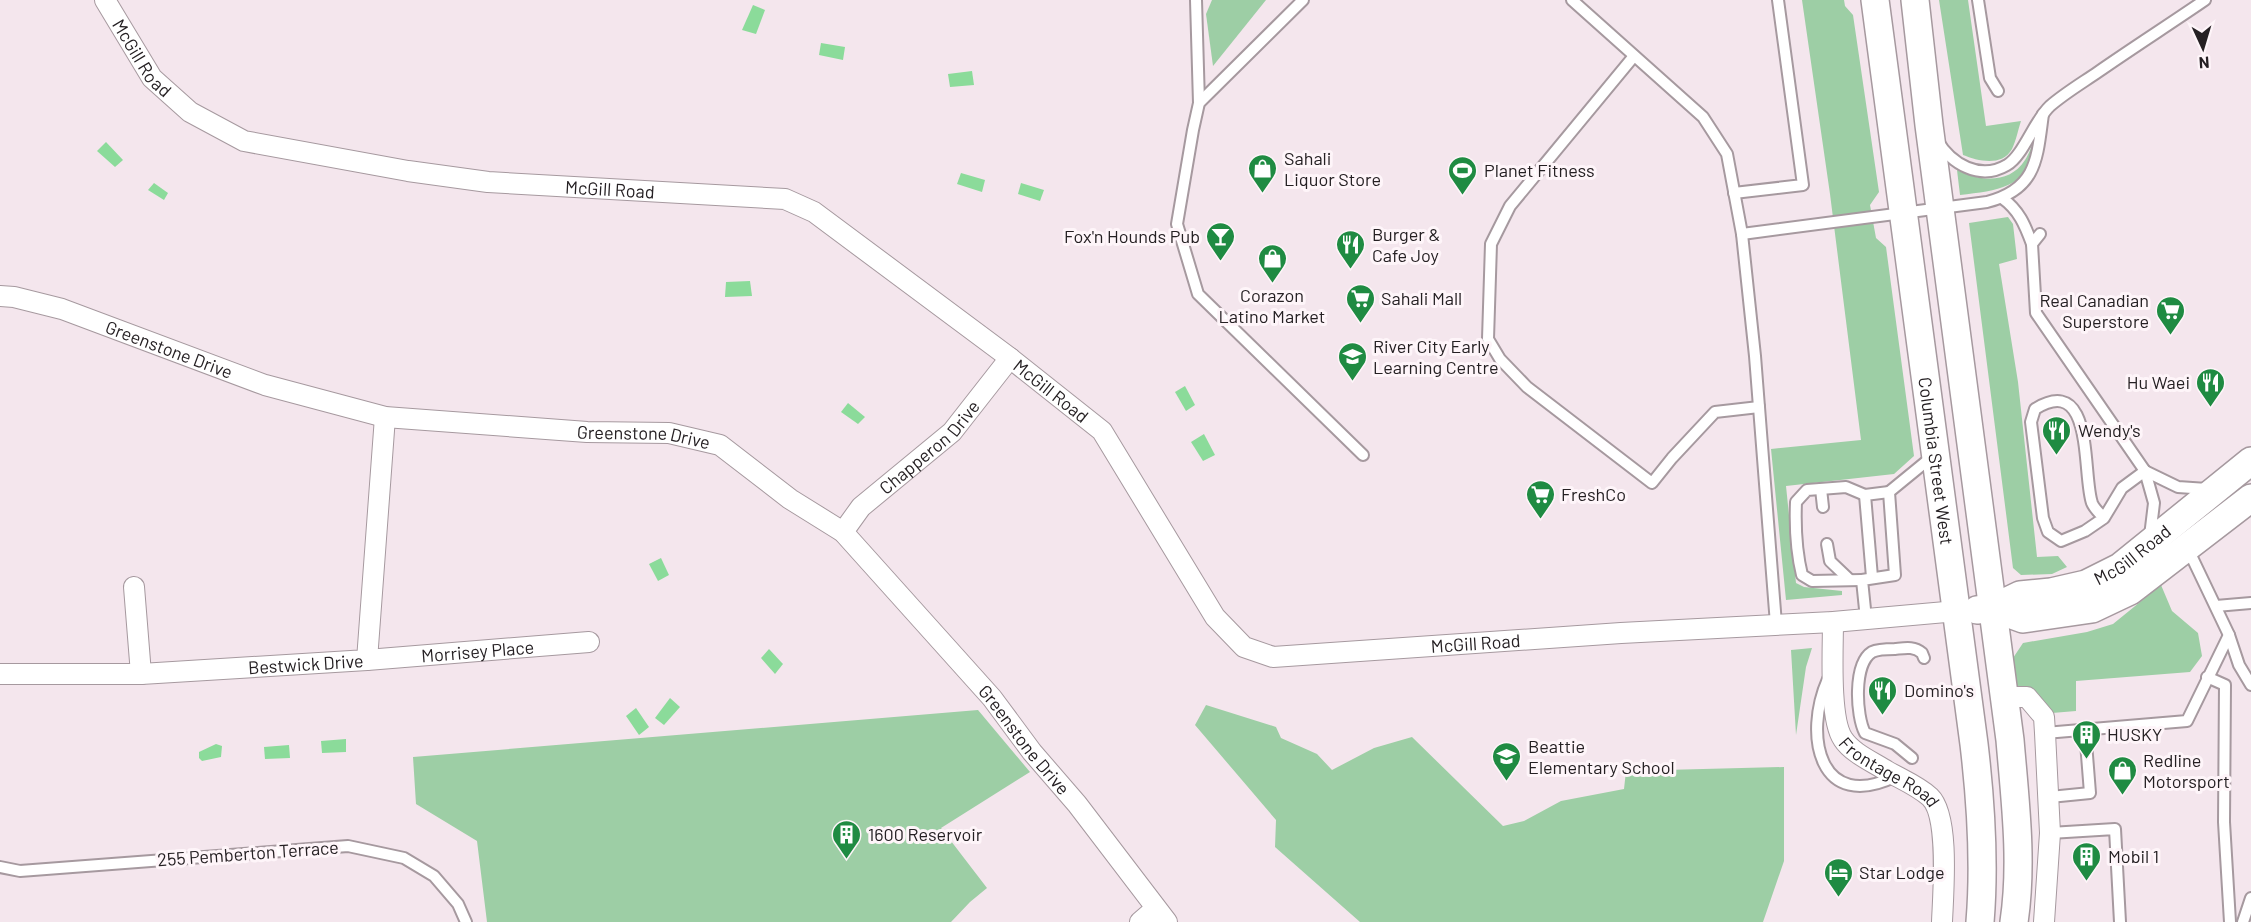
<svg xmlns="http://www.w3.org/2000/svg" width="2251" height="922" font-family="Barlow,sans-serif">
<rect width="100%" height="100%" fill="#f4e6ed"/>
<g fill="#9dcea5">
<polygon points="1212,0 1266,0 1213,66 1206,14"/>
<polygon points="1802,0 1844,0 1845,6 1853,15 1879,192 1870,205 1876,238 1886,247 1914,456 1894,474 1786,486 1796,583 1804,587 1842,591 1842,595 1786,600 1771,449 1861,440 1830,194"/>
<path d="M1939,0H1968L1986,126L2021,121C2018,130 2016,141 2012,149C2002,167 1978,161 1963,155Z"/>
<path d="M2036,139C2031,187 2002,190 1960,195L1957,170C1979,181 2009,185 2025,160C2030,153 2031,145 2036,139Z"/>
<polygon points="2008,217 2013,224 2017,259 1999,264 2018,382 2037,557 2058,556 2067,567 2052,574 2021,575 2013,568 1969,223"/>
<polygon points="2161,585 2172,611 2198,633 2202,656 2190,672 2076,681 2076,711 2052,713 2012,685 2011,661 2023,643 2087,632 2113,624"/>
<polygon points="1812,648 1806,667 1796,735 1791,650"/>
<polygon points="1206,705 1276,727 1281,738 1317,754 1332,770 1374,748 1412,737 1503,826 1524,821 1561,801 1624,789 1626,771 1784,767 1784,861 1763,922 1360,922 1275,847 1276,820 1195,725"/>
<polygon points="978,710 1030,772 941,828 987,888 970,902 951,922 487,922 477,841 416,804 413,757"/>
</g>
<g fill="#8bdb9a">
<polygon points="753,5 765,10 756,34 742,30"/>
<polygon points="821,43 845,47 843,60 819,55"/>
<polygon points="972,71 974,85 950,87 948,74"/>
<polygon points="106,142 123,160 115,167 97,151"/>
<polygon points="961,173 985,180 982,192 957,184"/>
<polygon points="154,183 168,193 164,200 148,190"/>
<polygon points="1021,183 1044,190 1040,201 1018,194"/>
<polygon points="750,281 752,296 725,297 726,282"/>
<polygon points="1185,386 1195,405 1186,411 1175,392"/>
<polygon points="848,403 865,417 858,424 841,412"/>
<polygon points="1204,434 1215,455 1203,461 1191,442"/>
<polygon points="661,558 669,575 658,581 649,564"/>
<polygon points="769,649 783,664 775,674 761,658"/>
<polygon points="670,698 680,707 664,725 655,718"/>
<polygon points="636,708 649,727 639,735 626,716"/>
<polygon points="346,739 346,752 322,753 321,741"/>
<polygon points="216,744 222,746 221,757 202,761 199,758 199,752"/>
<polygon points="289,745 290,758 265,759 264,747"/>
</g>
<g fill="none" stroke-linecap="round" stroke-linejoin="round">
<defs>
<g id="lane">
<polyline points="1196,0 1199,103"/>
<polyline points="1303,0 1199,103 1193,130 1177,224 1198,294 1363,455"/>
<polyline points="1572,0 1703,117 1727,154 1742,234 1755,356 1776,624"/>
<polyline points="1978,0 1990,78 1998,91"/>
<polyline points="1634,56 1510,206 1491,244 1488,339 1500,359 1527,387 1652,483 1672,458 1715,412 1759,407"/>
<path d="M1937,140C1951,164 1980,181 2007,165C2023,156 2034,121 2050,106C2065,93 2082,83 2098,72C2134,47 2170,24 2205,0"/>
<polyline points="1734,193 1803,185 1778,0"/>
<path d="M2002,198C2019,210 2025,225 2032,244"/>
<path d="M1742,234L1987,202C2037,189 2037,159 2043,114"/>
<polyline points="2040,234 2032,244 2036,313 2145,471 2154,503 2150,536"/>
<polyline points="2145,471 2178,487 2207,489"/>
<polyline points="1821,489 1823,507"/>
<path d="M2104,518C2100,514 2094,508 2092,503C2082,475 2095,372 2035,409L2031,422L2043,518L2048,532L2061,541L2085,531L2104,518L2122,488L2145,471"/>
<polyline points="1827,544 1830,561 1850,580"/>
<polyline points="2187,547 2229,635 2239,665 2251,685"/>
<polyline points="1872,577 1865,495 1889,492"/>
<path d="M1862,580L1812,581L1802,575C1796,551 1795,527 1796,502L1807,490L1846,487L1865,495"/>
<polyline points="2216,606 2251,603"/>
<polyline points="1866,619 1862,580 1895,575 1889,492 1933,456"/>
<polyline points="2207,677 2225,685 2224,822 2230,922"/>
<path d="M1828,679C1803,735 1819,814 1896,776"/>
<polyline points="2045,733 2187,721 2229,635"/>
<path d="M1912,758L1895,744L1865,733C1856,716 1853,664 1872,652C1878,649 1888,649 1895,649C1905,648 1914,646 1922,653L1924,658"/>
<polyline points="2050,797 2090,793 2085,730"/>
<polyline points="2050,833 2115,829 2120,922"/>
<polyline points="0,867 20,871 348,846 404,858 434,876 458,904 466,922"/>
<polyline points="2243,922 2251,898"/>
</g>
<g id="street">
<path id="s1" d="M105,0L152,78L190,112L244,141L408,171L488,182L785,199L814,212L1010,358L1102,431L1215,617L1244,647L1273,657L1621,633L1833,622L1957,611"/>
<path id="s2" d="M0,296L14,297L62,309L265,385L385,417L587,432L669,433L720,445L790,499L843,532L992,698L1032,752L1077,804L1167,922"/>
<path id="s3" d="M843,532L861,507L952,432L1010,358"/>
<polyline points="134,587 141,674"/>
<path id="s4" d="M1833,622C1833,648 1829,719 1843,739C1852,753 1873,762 1887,771C1901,779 1918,786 1930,797C1950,816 1943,895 1942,922"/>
<path id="s5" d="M367,660L589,642"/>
<path id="s6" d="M0,674H141L367,660L385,417"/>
<polyline points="2004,697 2027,697 2044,717 2045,733 2050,833 2044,922"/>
<polyline points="1140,922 1155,909"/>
</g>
<g id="secondary">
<path id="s7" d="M1875,0L1974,744C1981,803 1985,862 1980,922"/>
<path d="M1915,0L1929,125L2010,740C2015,800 2023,862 2014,922"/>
<polyline points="1993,608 2023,619 2092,609 2130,591 2251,498"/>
<path id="s8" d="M1977,610L1993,608L2020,595L2051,592L2086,584L2120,567L2251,461"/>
</g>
</defs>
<use href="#lane" stroke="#a6999f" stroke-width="14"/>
<use href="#street" stroke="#a6999f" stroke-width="22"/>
<use href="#secondary" stroke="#a6999f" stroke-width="30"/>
<use href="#lane" stroke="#fff" stroke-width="10"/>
<use href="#street" stroke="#fff" stroke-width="20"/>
<use href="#secondary" stroke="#fff" stroke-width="27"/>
</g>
<defs>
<symbol id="shop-pin" viewBox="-11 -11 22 30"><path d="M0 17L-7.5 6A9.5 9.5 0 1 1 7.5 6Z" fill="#1f8b42" stroke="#fef5f9"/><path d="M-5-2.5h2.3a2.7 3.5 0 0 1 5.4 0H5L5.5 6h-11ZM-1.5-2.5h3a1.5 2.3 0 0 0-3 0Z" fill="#fff"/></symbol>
<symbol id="stadium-pin" viewBox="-11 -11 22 30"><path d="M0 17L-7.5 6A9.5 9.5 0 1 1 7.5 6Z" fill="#1f8b42" stroke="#fef5f9"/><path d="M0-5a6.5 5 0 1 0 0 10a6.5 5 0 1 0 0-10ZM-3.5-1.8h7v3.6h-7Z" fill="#fff"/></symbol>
<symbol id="bar-pin" viewBox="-11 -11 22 30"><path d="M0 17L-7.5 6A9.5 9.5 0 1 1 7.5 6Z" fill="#1f8b42" stroke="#fef5f9"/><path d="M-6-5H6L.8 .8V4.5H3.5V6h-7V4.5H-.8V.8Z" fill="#fff"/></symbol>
<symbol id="restaurant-pin" viewBox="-11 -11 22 30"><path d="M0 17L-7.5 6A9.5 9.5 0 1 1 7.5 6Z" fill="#1f8b42" stroke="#fef5f9"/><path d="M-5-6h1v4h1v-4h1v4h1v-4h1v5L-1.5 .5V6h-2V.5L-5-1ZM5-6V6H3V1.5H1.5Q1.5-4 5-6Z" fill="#fff"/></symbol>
<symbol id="supermarket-pin" viewBox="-11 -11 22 30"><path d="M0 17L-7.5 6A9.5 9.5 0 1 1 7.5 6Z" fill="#1f8b42" stroke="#fef5f9"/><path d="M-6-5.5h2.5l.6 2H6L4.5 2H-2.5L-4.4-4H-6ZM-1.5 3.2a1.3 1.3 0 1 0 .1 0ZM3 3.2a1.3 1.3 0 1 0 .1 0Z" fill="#fff"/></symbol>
<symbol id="school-pin" viewBox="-11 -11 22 30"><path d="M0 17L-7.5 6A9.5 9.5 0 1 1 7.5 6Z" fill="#1f8b42" stroke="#fef5f9"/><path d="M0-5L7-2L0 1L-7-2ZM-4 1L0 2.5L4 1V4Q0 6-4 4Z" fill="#fff"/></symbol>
<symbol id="building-pin" viewBox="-11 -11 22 30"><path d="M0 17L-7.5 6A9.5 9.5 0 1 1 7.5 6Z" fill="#1f8b42" stroke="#fef5f9"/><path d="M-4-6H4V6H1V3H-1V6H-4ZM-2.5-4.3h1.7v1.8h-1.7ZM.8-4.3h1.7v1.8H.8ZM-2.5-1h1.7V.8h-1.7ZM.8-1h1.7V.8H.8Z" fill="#fff"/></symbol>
<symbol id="hotel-pin" viewBox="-11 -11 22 30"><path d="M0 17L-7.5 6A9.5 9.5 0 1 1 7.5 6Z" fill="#1f8b42" stroke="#fef5f9"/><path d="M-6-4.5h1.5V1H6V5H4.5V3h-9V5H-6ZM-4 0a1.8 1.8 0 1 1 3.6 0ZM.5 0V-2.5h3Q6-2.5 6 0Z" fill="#fff"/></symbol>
</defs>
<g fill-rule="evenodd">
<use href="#shop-pin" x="1246" y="152" width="33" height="45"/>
<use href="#stadium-pin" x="1446" y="154" width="33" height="45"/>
<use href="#bar-pin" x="1204" y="220" width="33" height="45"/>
<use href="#restaurant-pin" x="1334" y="228" width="33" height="45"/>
<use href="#shop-pin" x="1256" y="242" width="33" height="45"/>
<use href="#supermarket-pin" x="1344" y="282" width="33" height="45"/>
<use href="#supermarket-pin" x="2154" y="294" width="33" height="45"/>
<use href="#school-pin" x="1336" y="340" width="33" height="45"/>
<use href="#restaurant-pin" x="2194" y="366" width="33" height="45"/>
<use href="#restaurant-pin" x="2040" y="414" width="33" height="45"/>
<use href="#supermarket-pin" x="1524" y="478" width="33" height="45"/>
<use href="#restaurant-pin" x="1866" y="674" width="33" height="45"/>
<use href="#building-pin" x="2070" y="718" width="33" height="45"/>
<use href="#school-pin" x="1490" y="740" width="33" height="45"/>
<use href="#shop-pin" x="2106" y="754" width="33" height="45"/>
<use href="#building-pin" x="830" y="818" width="33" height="45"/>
<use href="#building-pin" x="2070" y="840" width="33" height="45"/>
<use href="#hotel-pin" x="1822" y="856" width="33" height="45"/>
</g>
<g text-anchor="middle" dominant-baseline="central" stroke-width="6" stroke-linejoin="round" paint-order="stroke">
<g font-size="18" fill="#252023" stroke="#fef5f9">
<text stroke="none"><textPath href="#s1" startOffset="69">McGill Road</textPath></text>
<text stroke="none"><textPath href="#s1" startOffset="573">McGill Road</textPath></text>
<text stroke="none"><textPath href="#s2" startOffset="178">Greenstone Drive</textPath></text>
<text stroke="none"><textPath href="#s1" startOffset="1077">McGill Road</textPath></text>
<text stroke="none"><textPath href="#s2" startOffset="664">Greenstone Drive</textPath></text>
<text stroke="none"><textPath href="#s3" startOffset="122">Chapperon Drive</textPath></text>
<text stroke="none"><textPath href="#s7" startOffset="465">Columbia Street West</textPath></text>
<text stroke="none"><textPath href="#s8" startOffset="168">McGill Road</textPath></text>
<text stroke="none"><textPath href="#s1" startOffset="1635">McGill Road</textPath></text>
<text stroke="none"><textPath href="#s5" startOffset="111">Morrisey Place</textPath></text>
<text stroke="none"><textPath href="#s6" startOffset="306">Bestwick Drive</textPath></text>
<text stroke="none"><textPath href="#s2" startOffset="1168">Greenstone Drive</textPath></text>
<text stroke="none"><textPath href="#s4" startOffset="176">Frontage Road</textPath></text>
<text transform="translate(248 853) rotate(-4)">255 Pemberton Terrace</text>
</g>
<g font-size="18" fill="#252023" stroke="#fef5f9" text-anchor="start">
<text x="1284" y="158">Sahali<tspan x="1284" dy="21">Liquor Store</tspan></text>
<text x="1484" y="170">Planet Fitness</text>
<text x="1372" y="234">Burger &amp;<tspan x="1372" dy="21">Cafe Joy</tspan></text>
<text x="1200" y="236" text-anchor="end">Fox'n Hounds Pub</text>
<text x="1272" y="295" text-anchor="middle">Corazon<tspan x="1272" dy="21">Latino Market</tspan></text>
<text x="1381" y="298">Sahali Mall</text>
<text x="2149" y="300" text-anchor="end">Real Canadian<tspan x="2149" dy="21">Superstore</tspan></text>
<text x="1373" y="346">River City Early<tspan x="1373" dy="21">Learning Centre</tspan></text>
<text x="2190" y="382" text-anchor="end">Hu Waei</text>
<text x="2078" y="430">Wendy's</text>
<text x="1561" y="494">FreshCo</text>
<text x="1904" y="690">Domino's</text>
<text x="2107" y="734">HUSKY</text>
<text x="1528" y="746">Beattie<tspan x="1528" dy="21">Elementary School</tspan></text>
<text x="2143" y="760">Redline<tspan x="2143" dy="21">Motorsport</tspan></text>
<text x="868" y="834">1600 Reservoir</text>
<text x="2108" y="856">Mobil 1</text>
<text x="1859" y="872">Star Lodge</text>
</g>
</g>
<g transform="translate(2203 48) rotate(176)" stroke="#fef5f9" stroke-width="4.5" paint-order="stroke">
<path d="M0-4.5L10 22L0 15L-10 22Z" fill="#252023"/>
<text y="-9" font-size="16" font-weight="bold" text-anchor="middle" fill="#252023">N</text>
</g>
</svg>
